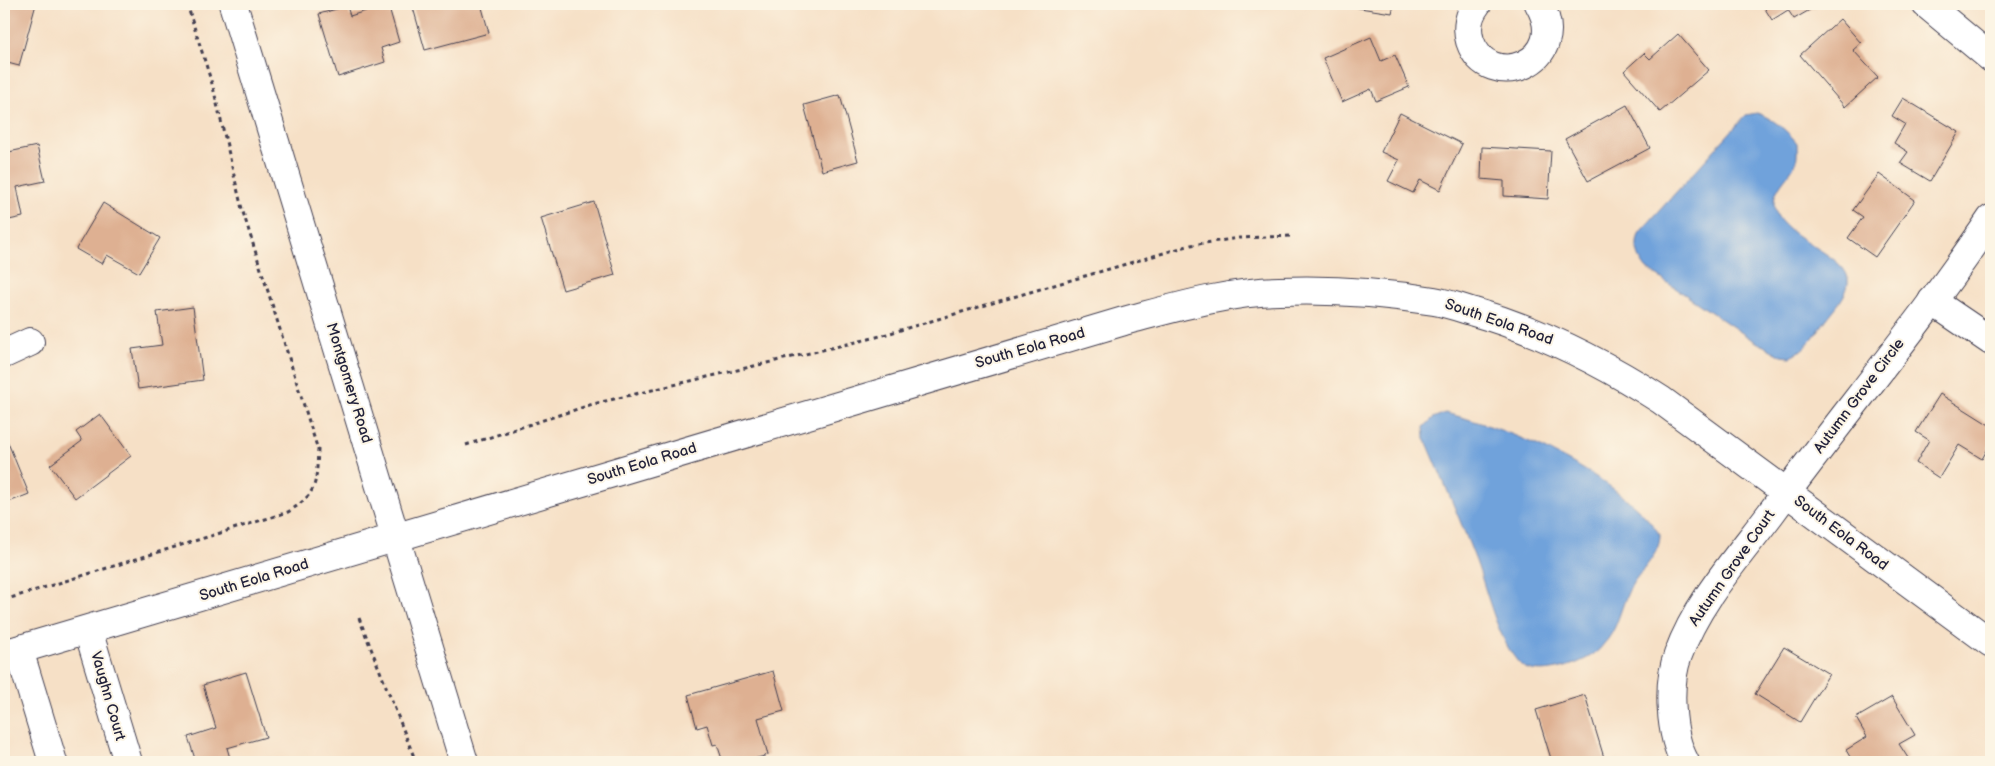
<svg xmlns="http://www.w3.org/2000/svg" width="1995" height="766" font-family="'Balsamiq Sans',sans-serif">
<rect width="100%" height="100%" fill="#fcf5e5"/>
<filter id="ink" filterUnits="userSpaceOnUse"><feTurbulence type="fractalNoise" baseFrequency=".02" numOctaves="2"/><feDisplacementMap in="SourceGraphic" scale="10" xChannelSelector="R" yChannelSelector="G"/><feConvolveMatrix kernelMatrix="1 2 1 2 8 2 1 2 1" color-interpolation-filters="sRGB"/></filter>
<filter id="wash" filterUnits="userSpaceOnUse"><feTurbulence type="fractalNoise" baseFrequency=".0096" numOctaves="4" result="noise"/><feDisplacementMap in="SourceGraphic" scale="20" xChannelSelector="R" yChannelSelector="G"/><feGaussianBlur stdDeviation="1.12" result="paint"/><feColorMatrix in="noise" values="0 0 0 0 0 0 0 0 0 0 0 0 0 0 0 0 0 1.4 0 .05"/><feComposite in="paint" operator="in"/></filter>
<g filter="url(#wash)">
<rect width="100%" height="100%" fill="#f6e0c6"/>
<g fill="#6fa2db" stroke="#48628b">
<path d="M1757,113C1772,118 1787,130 1797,143C1797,151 1798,159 1794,166C1786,180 1770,191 1775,210C1782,239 1852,256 1848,283C1847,295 1836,307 1829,316C1818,330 1807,350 1790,357L1782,356L1751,339L1647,269C1637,257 1634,246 1640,232L1746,115Z"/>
<path d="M1445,413C1511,428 1622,477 1660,535C1660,554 1643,568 1633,583C1622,600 1620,623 1608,639C1604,643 1600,650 1595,653C1580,665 1537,679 1521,665C1498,642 1487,591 1476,561C1460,519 1442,478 1425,438L1424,427L1433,418Z"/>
</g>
<g id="blocks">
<g fill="#deb092">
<polygon points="4,4 36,4 19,66 4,62"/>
<polygon points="388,4 399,42 381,48 385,62 338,77 319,14 347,6 350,16"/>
<polygon points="412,4 481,4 489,33 425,50"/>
<polygon points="1334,4 1394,4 1392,13"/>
<polygon points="1762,4 1820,4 1794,19 1788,10 1772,20"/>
<polygon points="1840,19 1861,43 1853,50 1878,77 1845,107 1800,55"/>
<polygon points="1678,34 1709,70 1660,112 1624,71 1644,53 1650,59"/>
<polygon points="1371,37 1381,61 1395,55 1409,87 1376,101 1371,89 1342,102 1323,58"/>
<polygon points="840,95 858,161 822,171 804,105"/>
<polygon points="1903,98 1959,132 1930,181 1900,163 1908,152 1894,143 1905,124 1892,116"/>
<polygon points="1627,105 1650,148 1588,181 1565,139"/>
<polygon points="1400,113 1462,144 1440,190 1420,180 1413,193 1388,181 1399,160 1381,152"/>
<polygon points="37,146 45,181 17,187 23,217 4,221 4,183 9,182 4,153"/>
<polygon points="1482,147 1551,151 1548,199 1504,196 1504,181 1481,179"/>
<polygon points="1879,174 1915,200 1875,257 1848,238 1863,217 1853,210"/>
<polygon points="594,202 615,275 563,290 541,218"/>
<polygon points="103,203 160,238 139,273 107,255 102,264 76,249"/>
<polygon points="193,307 203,380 138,389 132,349 162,345 157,312"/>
<polygon points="1940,394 1991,426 1991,443 1982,459 1959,445 1939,478 1916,463 1929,440 1916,432"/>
<polygon points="100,414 131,456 75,498 50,465 82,441 76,432"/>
<polygon points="4,433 29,494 4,504"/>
<polygon points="1784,647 1829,674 1800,722 1755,694"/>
<polygon points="773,671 784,711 758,718 768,755 743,762 723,762 717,744 713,745 707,725 697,728 688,695"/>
<polygon points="246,672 266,737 227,748 230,758 215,762 196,762 188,737 216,728 203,685"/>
<polygon points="1585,695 1605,761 1552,762 1536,710"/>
<polygon points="1892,697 1915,735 1899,744 1908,758 1900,762 1853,762 1846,750 1867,737 1856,718"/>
</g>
</g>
</g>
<g filter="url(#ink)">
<use href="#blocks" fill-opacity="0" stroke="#423e50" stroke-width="1"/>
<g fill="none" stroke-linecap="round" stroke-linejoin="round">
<defs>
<g id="minor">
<polyline points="233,4 464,762"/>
<path d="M1477,4C1469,14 1466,28 1470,41C1488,95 1573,62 1539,4"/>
<polyline points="1926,4 1991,58"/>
<polyline points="1932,301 1991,341"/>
<polyline points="4,354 30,342"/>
<polyline points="88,630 128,762"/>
<polyline points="19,650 53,762"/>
<path d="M4,654L1124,321C1174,308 1227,292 1279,291C1330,289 1384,293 1434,301C1447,303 1461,308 1474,312C1541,331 1602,362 1661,400L1991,643"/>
<path d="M1685,762C1670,735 1667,684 1678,655C1697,602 1738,557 1771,513C1844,414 1923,320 1991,219"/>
</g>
</defs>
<use href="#minor" stroke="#423e50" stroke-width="30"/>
<g stroke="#423e50" stroke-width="3" stroke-dasharray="4 4" stroke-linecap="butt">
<polyline points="466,445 593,404 873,338 1191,245 1239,238 1292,236"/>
<path d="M4,600L288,512C318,493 316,484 318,450L242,209L213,87L187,4"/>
<polyline points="359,618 416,762"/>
</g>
<use href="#minor" stroke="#fff" stroke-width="28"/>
</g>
</g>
<g text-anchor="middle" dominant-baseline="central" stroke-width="4" stroke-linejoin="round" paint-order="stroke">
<g font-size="15" fill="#22223b" stroke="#fcf5e5">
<text transform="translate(1499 322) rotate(19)">South Eola Road</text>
<text transform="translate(1030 348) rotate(-16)">South Eola Road</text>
<text transform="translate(349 383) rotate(73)">Montgomery Road</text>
<text transform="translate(1859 396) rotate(-53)">Autumn Grove Circle</text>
<text transform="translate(642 464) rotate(-17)">South Eola Road</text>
<text transform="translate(1841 533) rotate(37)">South Eola Road</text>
<text transform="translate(1732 568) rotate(-55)">Autumn Grove Court</text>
<text transform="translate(254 580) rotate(-17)">South Eola Road</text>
<text transform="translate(108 696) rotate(74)">Vaughn Court</text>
</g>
</g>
<rect width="1995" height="766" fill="none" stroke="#fcf5e5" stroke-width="20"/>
</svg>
